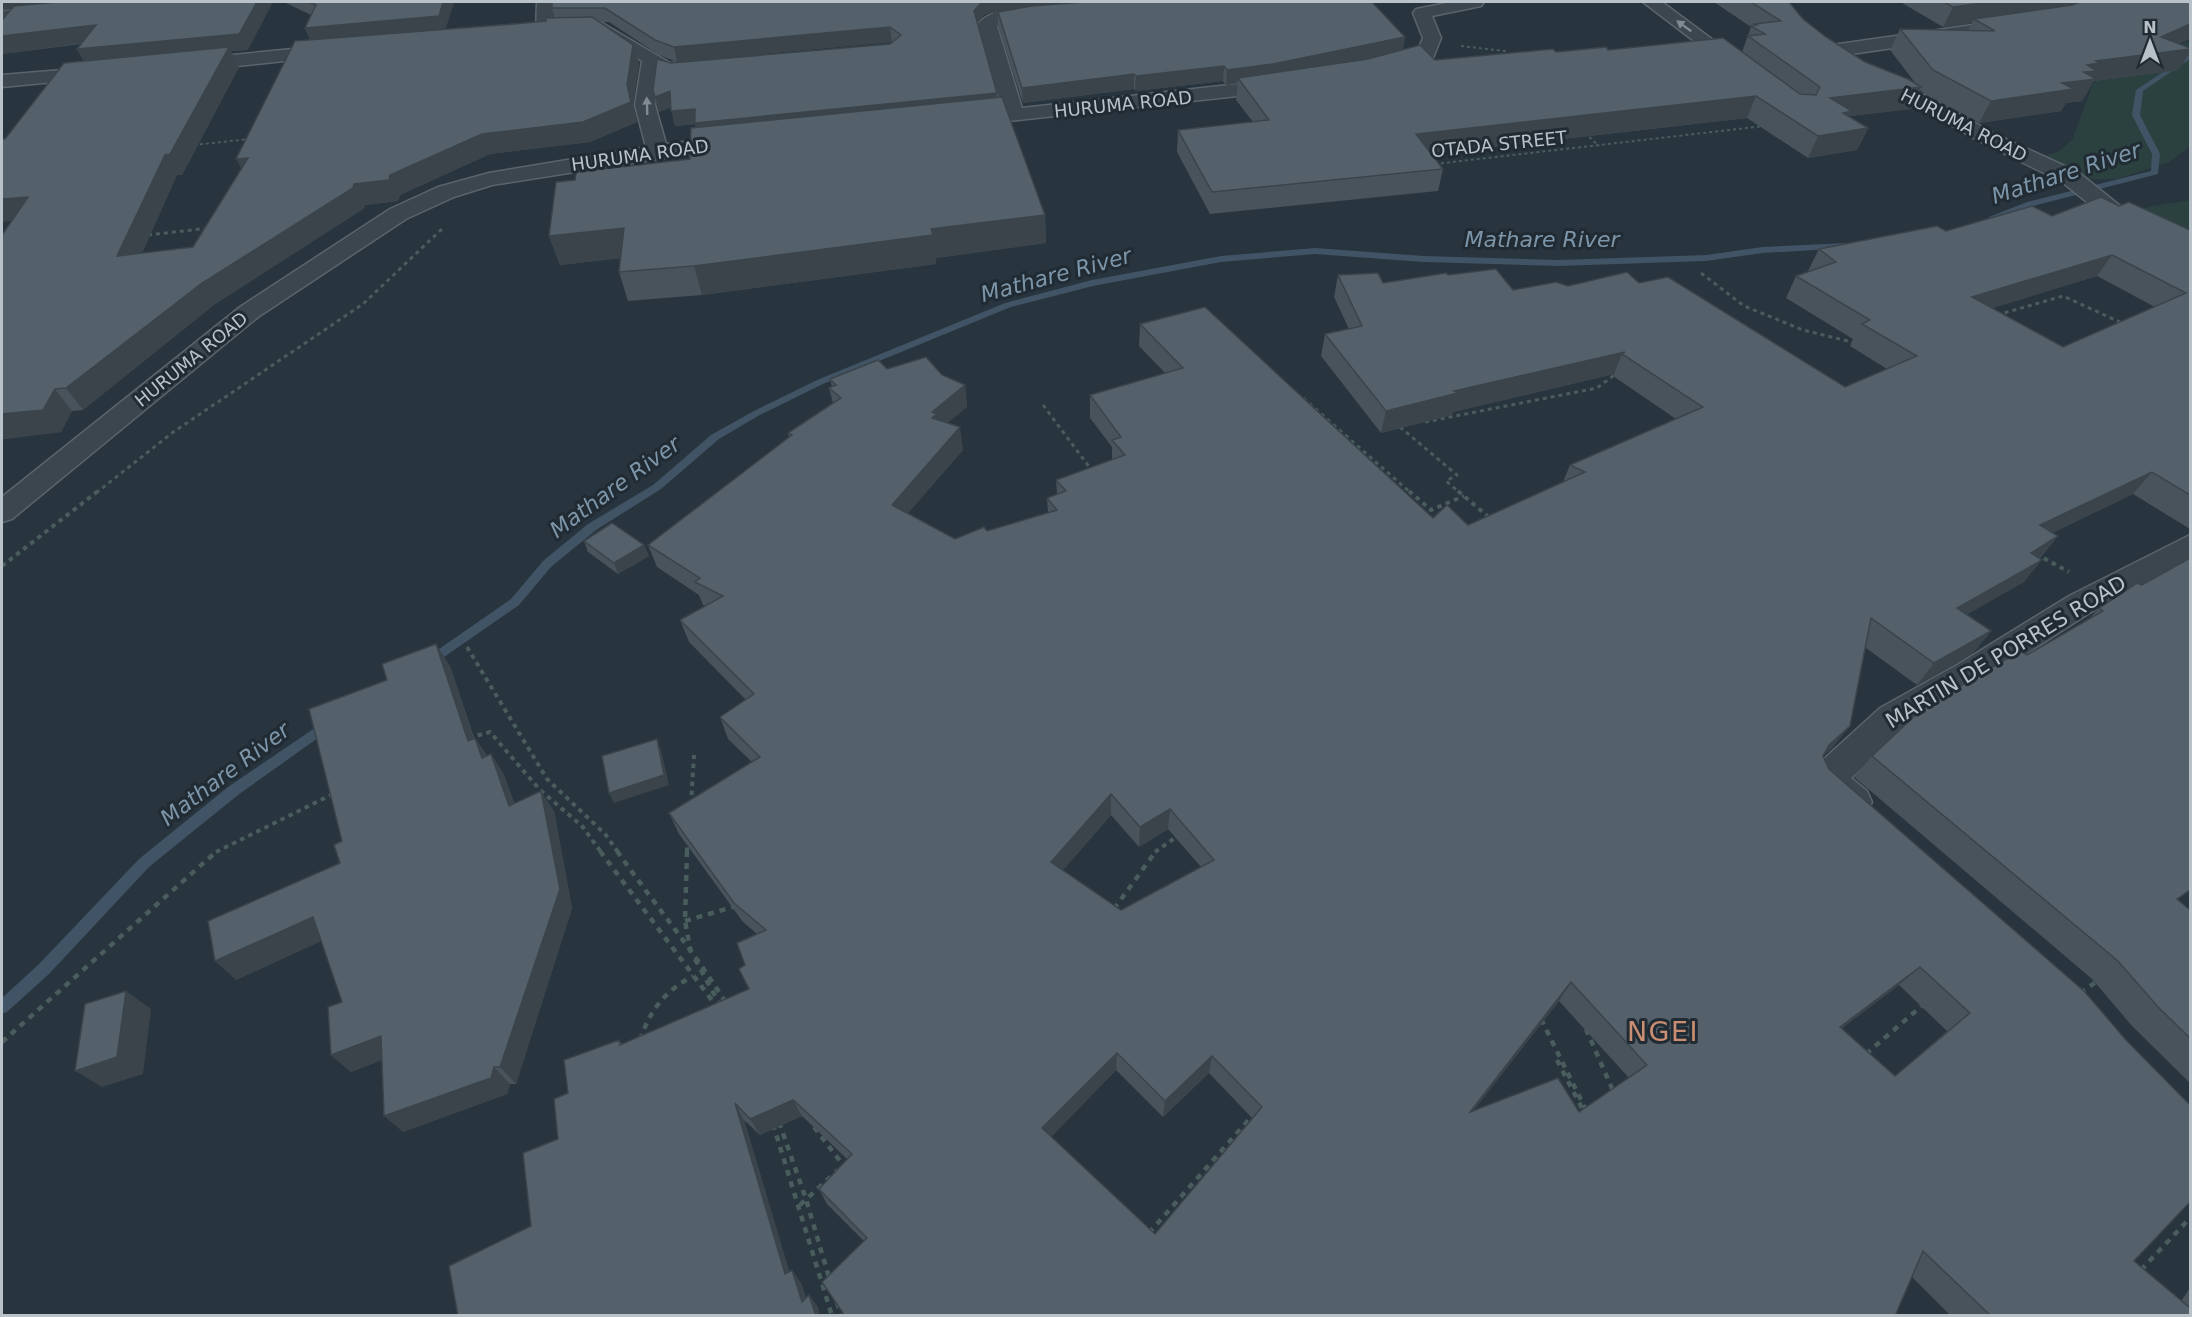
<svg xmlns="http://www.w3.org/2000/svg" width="2192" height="1317" font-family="'DejaVu Sans',sans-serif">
<rect width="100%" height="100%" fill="#28343e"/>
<g fill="#2b4140">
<polygon points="2190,40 2190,146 2169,162 2118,179 2089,179 2051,174 2040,157 2058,152 2072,140 2093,84 2101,77"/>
<polygon points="2190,200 2190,241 2135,212 2147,207"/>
</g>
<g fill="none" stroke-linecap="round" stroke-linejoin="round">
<g fill="#405465" fill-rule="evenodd">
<polygon points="2190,54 2190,59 2143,91 2140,115 2160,154 2158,174 2033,206 1995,221 1989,221 1989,217 2027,202 2151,171 2152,154 2132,115 2136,90"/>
<polygon points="1846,243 1850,246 1849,248 1763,253 1706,261 1558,266 1424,262 1315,254 1221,262 1093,286 1011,307 823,384 758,416 719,439 661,489 596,530 551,567 519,605 434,664 426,664 424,661 426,658 511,599 543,561 588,524 653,485 711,435 752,412 817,380 1005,303 1092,280 1221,256 1315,248 1424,256 1558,260 1706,255 1763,247"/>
<polygon points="328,719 332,720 334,724 332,728 238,795 149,867 49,974 7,1012 2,1014 2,998 39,964 139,859 228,787"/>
</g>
<defs>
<g id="minor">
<polygon points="537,2 555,2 554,30 551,34 539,34 536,30"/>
<polygon points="1452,2 1484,2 1481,6 1432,16 1441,38 1433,58 1386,72 1379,70 1377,66 1379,62 1418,50 1423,38 1413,13 1416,9"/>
<polygon points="1643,2 1662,2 1748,66 1746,70 1732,70"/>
<polygon points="2081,2 2103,2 2100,6 2060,23 1825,58 1816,52 1825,46 2056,13"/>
<polygon points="51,6 60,11 57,15 2,21 2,11"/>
<path d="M1043,7L1052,12L1049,16L1005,22L997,26L1022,108L1283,79L1293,85L1283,91L964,126L957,124L954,120L957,116L1002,110L978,24C991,7 1024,9 1043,7Z"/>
<path d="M602,23L670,63L699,62L708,68C699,80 672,75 659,72L655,105L666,144L734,136L741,138L744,142L741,146L492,185L454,197L406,219L258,317L12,519L2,522V497L240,307L390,209L438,187L489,173L646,147L635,105L642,61L588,29L591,25Z"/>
<polygon points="334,45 343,51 341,55 191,71 182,65 191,59"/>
<polygon points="98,67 108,73 105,77 2,87 2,75"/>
<polygon points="1875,76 1927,96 1993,133 2078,172 2119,205 2190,240 2190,256 2103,215 2062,182 1979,141 1913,104 1868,86 1865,82 1868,78"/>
<path d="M2190,535V558L2091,612L1981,683L1904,728L1851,778L1867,791L1872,802L1867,813C1863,814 1857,817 1853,817C1836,815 1816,792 1809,778L1814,768L1880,708L1957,665L2069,596Z"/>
</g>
</defs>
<use href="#minor" stroke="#5a646c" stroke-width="3"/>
<g stroke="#4a5d5d" stroke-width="2" stroke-dasharray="3 3" stroke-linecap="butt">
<polyline points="1461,46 1505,51 1510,56"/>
<polyline points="1585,133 1599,146"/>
<polyline points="194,145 249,139"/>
<polyline points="1435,164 1764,126"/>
</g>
<g stroke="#4a5d5d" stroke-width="3" stroke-dasharray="4 4" stroke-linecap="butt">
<polyline points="148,235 209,228"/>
<polyline points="1701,273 1744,306 1803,330 1856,343"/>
<polyline points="1997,315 2063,296 2122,323"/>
<polyline points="1303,398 1411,493"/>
<polyline points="1043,405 1093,472"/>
<polyline points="1425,422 1597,388 1617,373"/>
<polyline points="1400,427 1457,475 1446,481 1460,493"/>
<polyline points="96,493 172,433 363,304 443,228"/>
</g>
<g stroke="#4a5d5d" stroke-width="4" stroke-dasharray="4.5 4.5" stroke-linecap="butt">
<polyline points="1409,491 1431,510 1464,496"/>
<polyline points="1458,491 1491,519"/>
<polyline points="2036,554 2069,572"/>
<polyline points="2,566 98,491"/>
<polyline points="467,647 547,779 605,834 618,852"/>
<polyline points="469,738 490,732 540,790 582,826 601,852"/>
<polyline points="691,804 694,755"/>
<polyline points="216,852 335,793"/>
<polyline points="687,852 687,841"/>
<polyline points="1155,852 1179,835"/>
</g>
<g stroke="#4a5d5d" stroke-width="4.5" stroke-dasharray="6 6" stroke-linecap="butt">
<polyline points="600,851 717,1007"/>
<path d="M617,851C653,902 693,950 726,1003"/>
<polyline points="687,851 685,921 691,953"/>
<polyline points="1114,909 1156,851"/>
<polyline points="685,921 736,906"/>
<polyline points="695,959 720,1005"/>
<polyline points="2080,993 2099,980"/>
<polyline points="1541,1019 1587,1112"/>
<polyline points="1586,1029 1614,1093"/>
<path d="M640,1040C650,1010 665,991 693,976"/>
<polyline points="2,1042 217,851"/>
<polyline points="1866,1054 1924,1004"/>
<polyline points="1557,1060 1585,1114"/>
<polyline points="779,1122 806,1199 830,1281"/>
<polyline points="773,1124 832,1316"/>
<polyline points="814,1127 844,1166"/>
<polyline points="800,1205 838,1170"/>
<polyline points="1149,1233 1253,1115"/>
<polyline points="2141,1270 2190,1218"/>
<polyline points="837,1302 841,1316"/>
</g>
<use href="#minor" fill="#3c464e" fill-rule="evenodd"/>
</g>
<g fill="#48535c" fill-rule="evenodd">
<polygon points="2,2 248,50 231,51 239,67 182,175 177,175 142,253 193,247 242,168 310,40 305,28 311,15 284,2 454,2 445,29 546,21 555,18 552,8 552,2 1072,2 1054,4 1405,37 1403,49 1435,60 1556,52 1608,50 1742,52 1751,27 1714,2 1789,2 1803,19 1826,37 1865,62 1916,84 1890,50 1900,29 1968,30 1972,23 1943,27 1902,3 1903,2 2077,2 2068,5 2180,44 2179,70 2094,81 2082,101 2066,103 2061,111 1979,123 1921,91 1920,90 1911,109 1850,116 1850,117 1868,128 1857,150 1808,158 1747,118 1431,154 1443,169 1438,191 1210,214 1177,152 1178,130 1253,122 1236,100 1238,83 1226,85 1223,81 1135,91 1134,89 1023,103 998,26 998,12 985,14 977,23 997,93 997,97 1045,215 1046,243 936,258 936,264 702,295 628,301 619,272 620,258 560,265 549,236 575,180 690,159 696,127 695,124 675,126 671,107 659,112 653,90 671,63 890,44 892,42 677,62 659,55 609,22 599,22 633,45 639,64 633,105 637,122 590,142 490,154 400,195 398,201 365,205 363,209 215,304 83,410 72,411 61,432 3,439 11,221 5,139 84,61 77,49 81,44 2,54 2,20 12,9"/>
<path d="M2119,206L2190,230V529L2133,494L2052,533L2058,536L2040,558L2024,582L1967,614L1991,631L1973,653L1956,663L1917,685L1866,648L1833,747L1823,756L1829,769L2134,1261L2181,1301L2190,1288V1316H1951L1912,1277L864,1241L827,1204L819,1189L847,1159L802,1116L760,1135L744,1120L789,1271L801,1283L806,1298L809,1295L818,1307L531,1226L558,1139L568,1093L619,1040L622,1044L749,989L739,969L745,965L757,934L743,922L679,834L669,813L752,762L728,739L720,717L746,700L689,642L680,620L706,606L703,605L699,595L657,567L648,545L789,437L788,433L833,403L829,388L832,387L830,379L887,369L942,375L965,385L967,407L947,423L963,450L908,513L955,539L987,531L1048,513L1047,498L1057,494L1056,480L1112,460V447L1090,418V395L1165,373L1139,346L1140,324L1433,518L1468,525L1563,482L1570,465L1676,419L1613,376L1614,374L1453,412L1452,415L1381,433L1321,356L1325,334L1349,329L1334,297L1338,275L1383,283L1448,275L1513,290L1568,286L1639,283L1845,387L1887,369L1850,346L1853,339L1786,298L1796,276L1809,272L1808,271L1819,249L2052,216ZM2097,276L2155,307L2063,347L1992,308ZM1111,815L1139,847L1168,829L1201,867L1121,910L1063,870ZM1899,985L1947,1031L1895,1076L1842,1028ZM1559,1001L1629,1078L1579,1112L1473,1111ZM1116,1070L1163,1117L1209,1073L1252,1118L1155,1234L1051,1137Z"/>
<polygon points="584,541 644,545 649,556 618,574 588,552"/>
<polygon points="2142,585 2178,900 2190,910 2190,1083 2132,1026 2092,979 1854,777 1872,756 2027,655 2088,620 2099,608"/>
<polygon points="450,666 474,738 475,738 487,756 491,754 504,775 514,803 554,811 572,908 516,1084 510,1084 507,1094 403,1132 382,1060 351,1072 331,1055 342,1002 321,941 236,980 340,863 342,841"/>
</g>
<g fill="#3b444b">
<polygon points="2,2 83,2 2,10"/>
<polygon points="257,2 273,2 248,50 231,51 239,67 182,175 177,175 131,277 117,256 87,65 77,49"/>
<polygon points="443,2 454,2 445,31 312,44 305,28"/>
<polygon points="982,2 1072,2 985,14 975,26 974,11"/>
<polygon points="1989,2 2077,2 2055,11 1974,19 1972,23 1943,27 1953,7"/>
<polygon points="2190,24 2190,39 2159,53 2190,49 2190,52 2179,70 2094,81 2082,101 2066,103 2061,111 1979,123 1991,101 2062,83 2087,65 2161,37"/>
<polygon points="96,25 106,40 2,54 2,36"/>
<polygon points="890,27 892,42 677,62 674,47"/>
<polygon points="1405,37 1403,52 1271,79 1238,78 1238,83 1226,85 1227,70"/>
<polygon points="633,45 639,64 633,105 637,122 590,142 490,154 400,195 398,201 365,205 363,209 215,304 83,410 66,388 202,283 354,184 390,175 482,134 627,85"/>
<polygon points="1224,66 1223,81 1135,91 1136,76"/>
<polygon points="1134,74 1134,89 1023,103 1022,88"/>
<polygon points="1921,87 1911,109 1850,116 1843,132 1868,128 1857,150 1808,158 1818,136 1830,98"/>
<polygon points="670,91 674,106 659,112 655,97"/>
<polygon points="997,93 998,108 699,138 695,124 675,126 671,111 695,109"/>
<polygon points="1756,96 1747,118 1411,156 1416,134"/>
<polygon points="248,158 248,179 236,159"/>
<polygon points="28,197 42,218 2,222 2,199"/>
<polygon points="1045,215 1046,243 936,258 936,264 702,295 694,266 931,229"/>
<polygon points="624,228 633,257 560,265 549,236"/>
<polygon points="2112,255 2097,276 1958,319 1972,297"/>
<polygon points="1625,352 1622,354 1614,374 1453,412 1452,415 1381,433 1386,411 1454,391"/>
<polygon points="965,385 967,407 939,430 935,441 932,412"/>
<polygon points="55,389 72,411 61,432 3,439 2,441 2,414"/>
<polygon points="960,427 963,450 896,527 892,505"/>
<polygon points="2152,472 2133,494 2022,547 2040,525"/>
<polygon points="2058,536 2039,558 2031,553"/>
<polygon points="644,545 649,556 618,574 614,563"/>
<polygon points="2042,560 2024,582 1940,630 1957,608"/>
<polygon points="1991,631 1973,653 1917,685 1934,663"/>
<polygon points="436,644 450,666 481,762 468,741"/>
<polygon points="1850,726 1833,747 1812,766 1829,745"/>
<polygon points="475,738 488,759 482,758"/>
<polygon points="657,739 661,750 669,785 614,803 609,793"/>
<polygon points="491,754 504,775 523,826 509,806"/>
<polygon points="541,791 554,811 572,908 516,1084 500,1067"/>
<polygon points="1111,794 1111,815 1053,882 1051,862"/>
<polygon points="1170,809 1168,829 1139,847 1140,827"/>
<polygon points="313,917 332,936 236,980 215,961"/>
<polygon points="1920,967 1899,985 1820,1044 1840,1027"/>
<polygon points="1571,982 1559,1001 1460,1128 1470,1112"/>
<polygon points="126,991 151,1009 143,1074 102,1087 75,1071"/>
<polygon points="381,1036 400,1053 351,1072 331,1055"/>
<polygon points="1117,1053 1116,1070 1044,1144 1042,1128"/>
<polygon points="1212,1056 1209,1073 1163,1117 1165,1101"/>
<polygon points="494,1067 510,1084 507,1094 403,1132 384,1116"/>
<polygon points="793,1100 802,1116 760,1135 750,1119"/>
<polygon points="735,1103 744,1120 794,1287 785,1274"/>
<polygon points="792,1270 801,1283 811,1314 802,1302"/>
<polygon points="809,1295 818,1307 820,1316 816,1316"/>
</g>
<g fill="#54616b" stroke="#3b444b" stroke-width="1.5" fill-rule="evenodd">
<polygon points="58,2 257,2 239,34 77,49 96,25 2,36 2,20 14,6"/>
<polygon points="308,2 443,2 439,16 305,28 316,5"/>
<polygon points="552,2 982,2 974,11 997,93 695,123 695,109 671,111 670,91 655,97 653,90 657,59 671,63 890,44 901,35 890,27 674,47 655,40 605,8 552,8"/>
<polygon points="1084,2 1372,2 1405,37 1273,64 1227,70 1224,66 1136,76 1134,74 1022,88 998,12 1031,6"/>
<polygon points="1751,2 1789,2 1803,19 1826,37 1865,62 1908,79 1921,87 1830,98 1852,111 1843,113 1868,128 1818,136 1756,96 1416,134 1443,169 1212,192 1178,130 1269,120 1238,78 1368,59 1420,45 1435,60 1553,49 1556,52 1606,47 1608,50 1723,38 1800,94 1816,95 1820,87 1748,36 1765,34 1751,26 1757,25 1755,24 1781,21"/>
<polygon points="1944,2 1989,2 1953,7"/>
<polygon points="2080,2 2190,2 2190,24 2161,37 2190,48 2190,49 2096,61 2100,63 2087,65 2097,71 2084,72 2096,79 2062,83 2074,89 1991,101 1933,70 1900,29 1995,31 1974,19 2072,5"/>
<polygon points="592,17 633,45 627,85 631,102 583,122 482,134 390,175 389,180 354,184 353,188 202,283 66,388 55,389 43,410 2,414 2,235 28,197 2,199 2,139 5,139 64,63 229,47 170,154 165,155 117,256 193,247 248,158 236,159 295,41 514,24 546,21 546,18"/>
<polygon points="1002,97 1045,215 931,229 933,235 694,266 619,272 624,228 549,236 556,182 575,180 576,172 690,159 691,128"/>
<path d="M2101,197L2119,206L2129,202L2190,230V495L2152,472L2040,525L2058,536L2031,553L2042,560L1957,608L1991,631L1934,663L1871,618L1850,726L1829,745L1823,756L1829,769L2085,992L2126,1040L2190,1105V1202L2134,1261L2190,1308V1316H1991L1923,1251L1895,1316H845L822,1282L867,1238L819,1189L852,1154L793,1100L750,1119L735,1103L785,1274L792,1270L802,1302L809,1295L816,1316H458L449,1266L531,1226L523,1153L558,1139L554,1099L568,1093L564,1060L619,1040L620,1045L749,989L739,969L745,965L737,943L766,930L734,903L669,813L760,757L720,717L754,694L680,620L723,596L695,582L700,578L648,545L792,435L788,433L841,398L829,388L836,385L830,379L878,360L887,369L926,357L942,375L965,385L932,412L937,414L932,418L960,427L892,505L955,539L984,527L987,531L1057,510L1047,498L1066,491L1056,480L1125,455L1112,440L1121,437L1090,395L1183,368L1140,324L1205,307L1433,518L1447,505L1468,525L1585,472L1570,465L1703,407L1622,354L1625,352L1454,391L1458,393L1386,411L1325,334L1362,326L1338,275L1378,273L1383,283L1446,273L1448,275L1496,269L1513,290L1556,282L1568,286L1627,272L1639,283L1668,277L1845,387L1917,356L1862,324L1870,320L1796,276L1836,262L1819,249L1937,226L1946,231L2032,206L2052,216ZM2112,255L2186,293L2063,347L1972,297ZM1111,794L1140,827L1170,809L1214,860L1121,910L1051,862ZM1920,967L1970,1013L1895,1076L1840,1027ZM1571,982L1647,1065L1579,1112L1558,1078L1470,1112ZM1117,1053L1165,1101L1212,1056L1262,1107L1155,1234L1042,1128Z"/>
<polygon points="612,523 644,545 614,563 584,541"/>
<polygon points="2190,558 2190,890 2177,899 2190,910 2190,1038 2159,1008 2118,961 1872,756 1923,708 2020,651 2027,655 2103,611 2099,608 2137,583 2142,585"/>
<polygon points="436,644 468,741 475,738 482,758 491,754 509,806 541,791 560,889 500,1067 494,1067 491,1078 384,1116 381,1036 331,1055 328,1007 342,1002 313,917 215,961 208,921 340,863 334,845 342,841 309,709 387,680 382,664"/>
<polygon points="657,739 664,775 609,793 602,756"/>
<polygon points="126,991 117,1057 75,1071 85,1004"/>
</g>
<defs><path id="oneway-solid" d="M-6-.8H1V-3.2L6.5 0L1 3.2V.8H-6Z" transform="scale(1.5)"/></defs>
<g fill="#818a92">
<use href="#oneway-solid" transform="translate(1684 26) rotate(-144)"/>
<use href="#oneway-solid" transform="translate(647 106) rotate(-92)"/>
</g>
<g text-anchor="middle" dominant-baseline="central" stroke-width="6" stroke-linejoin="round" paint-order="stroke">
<g font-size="18" fill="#b9c1c9" stroke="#212b33">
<text transform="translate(1123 104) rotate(-6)">HURUMA ROAD</text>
<text transform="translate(1964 125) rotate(27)">HURUMA ROAD</text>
<text transform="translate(1499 144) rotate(-6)">OTADA STREET</text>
<text transform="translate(640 155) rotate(-8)">HURUMA ROAD</text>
<text transform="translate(191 359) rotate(-39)">HURUMA ROAD</text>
</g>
<g font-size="21" fill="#b9c1c9" stroke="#212b33">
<text transform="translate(2006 652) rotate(-31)">MARTIN DE PORRES ROAD</text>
</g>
<g font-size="22" font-style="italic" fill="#7d95a8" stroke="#212b33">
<text transform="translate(2066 173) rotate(-18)">Mathare River</text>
<text x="1542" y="239">Mathare River</text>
<text transform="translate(1056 275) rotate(-15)">Mathare River</text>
<text transform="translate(615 487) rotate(-36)">Mathare River</text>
<text transform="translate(225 774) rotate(-37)">Mathare River</text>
</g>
<g font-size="27" letter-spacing="1.5" fill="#ca8e72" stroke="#212b33">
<text x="1663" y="1031">NGEI</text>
</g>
</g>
<rect width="2192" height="1317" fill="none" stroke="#b9c1c9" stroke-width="6"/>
<g transform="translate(2150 42)" stroke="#212b33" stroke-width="4.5" paint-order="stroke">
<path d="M0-4.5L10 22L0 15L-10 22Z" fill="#b9c1c9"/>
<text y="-9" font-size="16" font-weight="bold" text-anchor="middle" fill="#b9c1c9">N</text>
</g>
</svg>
